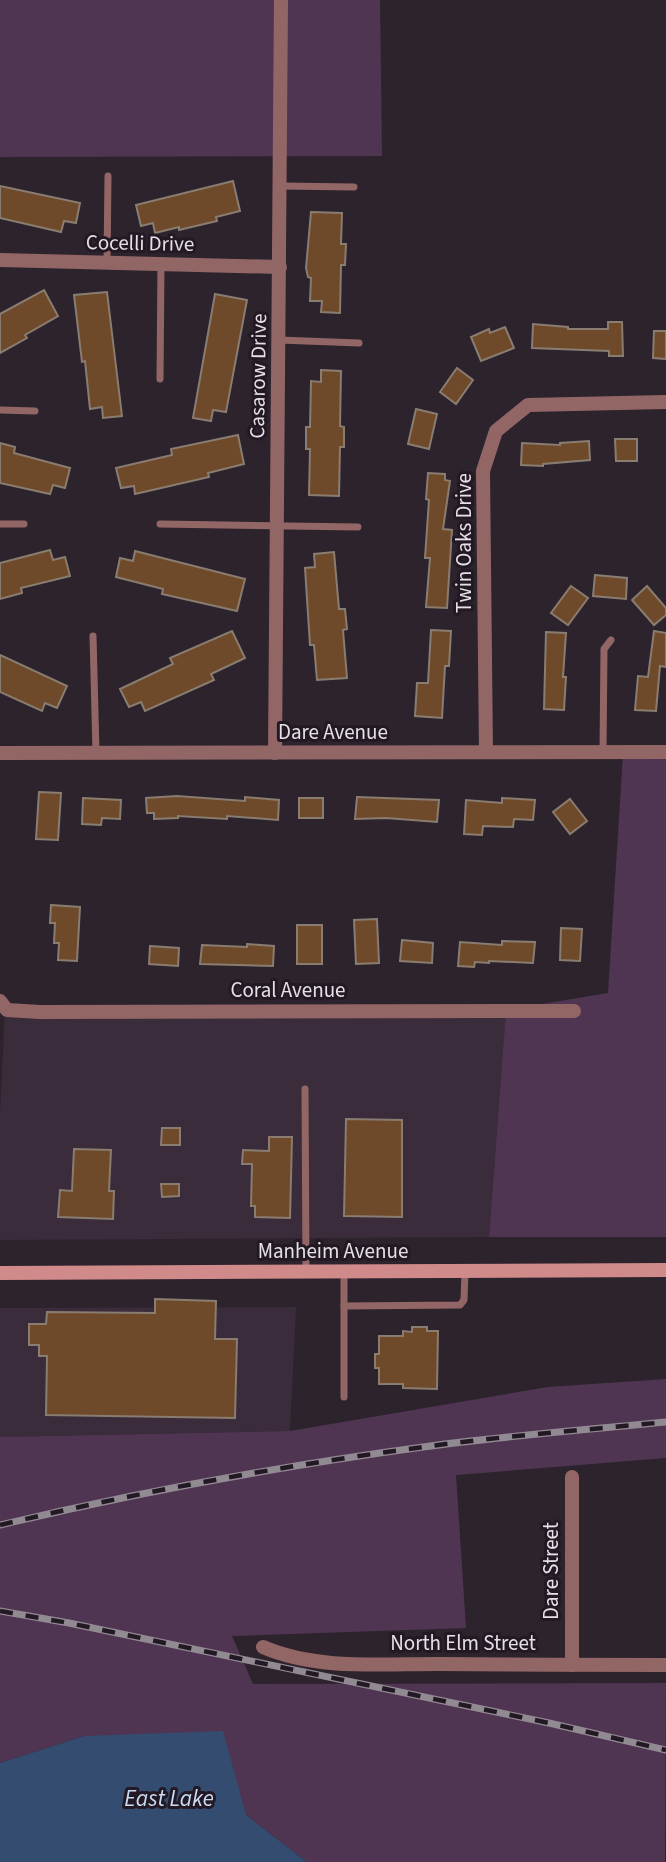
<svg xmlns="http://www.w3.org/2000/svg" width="666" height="1862" font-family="'Source Sans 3',sans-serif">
<rect width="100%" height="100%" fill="#2d232d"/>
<g fill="#3a2c3a">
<polygon points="5,1009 506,1010 489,1237 0,1240 0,1114"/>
<polygon points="296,1307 290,1431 0,1437 0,1308"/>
</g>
<g fill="#503552">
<polygon points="0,0 380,0 382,156 0,157"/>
<polygon points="623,754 666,754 666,1237 489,1237 506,1010 608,993"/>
<polygon points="666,1379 666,1458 456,1475 466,1628 232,1636 253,1684 666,1683 665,1862 307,1862 246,1815 84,1736 0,1763 0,1437 290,1431 548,1387"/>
</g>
<polygon fill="#334c70" points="223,1731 246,1815 307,1862 0,1862 0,1763 84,1736"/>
<g fill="#6f4a2a" stroke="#897c70" stroke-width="2">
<polygon points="233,181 240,211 216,217 217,221 179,230 179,227 155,233 153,223 141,226 136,205"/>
<polygon points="0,186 80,203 76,223 64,221 61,232 0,218"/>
<polygon points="311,212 342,213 341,244 346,244 345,265 341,265 340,313 321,312 322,301 310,301 311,278 308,277 306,268"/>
<polygon points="44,290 58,316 25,335 27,338 0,353 0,314"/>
<polygon points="107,292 122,416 103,418 102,407 90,409 85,361 82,362 74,295"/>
<polygon points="215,294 247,300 226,412 213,410 211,421 193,418"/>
<polygon points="608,322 622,322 623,356 609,356 609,351 532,348 533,324 568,327 568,329 608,329"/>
<polygon points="505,327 514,348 481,361 471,337 489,329 490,333"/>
<polygon points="654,331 666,331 666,359 653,358"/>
<polygon points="457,368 473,380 456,404 440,392"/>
<polygon points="321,370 341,371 340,426 344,427 344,447 340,447 339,496 309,495 310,449 306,449 306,427 310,427 311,381 321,382"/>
<polygon points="416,409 437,414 429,449 408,444"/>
<polygon points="238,435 244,464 208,473 209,477 135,494 134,486 121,488 116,468 172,455 171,449"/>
<polygon points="615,439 637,439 637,461 616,461"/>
<polygon points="589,441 590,460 543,464 543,466 521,465 522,443 560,445 560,443"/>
<polygon points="0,443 15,447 14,453 70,468 65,488 53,485 50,494 0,483"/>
<polygon points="428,473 445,474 445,480 450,481 443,529 452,530 447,608 426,607 430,558 425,558 429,500 426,499"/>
<polygon points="50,550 53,560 65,557 70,576 21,588 22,593 0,599 0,563"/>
<polygon points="135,551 245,579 237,611 162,594 163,589 116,577 120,558 133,561"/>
<polygon points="334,552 339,609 345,609 347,629 343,630 347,678 317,680 314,645 310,645 305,568 315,567 314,554"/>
<polygon points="595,575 627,578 626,599 593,596"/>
<polygon points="571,586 588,598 568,625 551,613"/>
<polygon points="647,586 666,608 666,615 654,625 632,600"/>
<polygon points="431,630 451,631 449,666 445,666 442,718 415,716 417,683 428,683"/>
<polygon points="232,631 245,658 211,674 214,680 145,711 141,702 129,707 120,689 173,664 170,658"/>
<polygon points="654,631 666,633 666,667 660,666 656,711 635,710 638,676 648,677"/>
<polygon points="546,632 566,633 563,677 566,677 564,710 544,709"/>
<polygon points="0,655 67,686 57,708 45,703 42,711 0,692"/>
<polygon points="39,792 61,793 58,840 36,839"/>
<polygon points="177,796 245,801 245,797 279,800 278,820 227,816 227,819 178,816 178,818 154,819 154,813 147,813 146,798"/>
<polygon points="357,797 439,800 437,822 386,818 355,819"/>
<polygon points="83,798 121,800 120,819 102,818 101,825 82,824"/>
<rect x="299" y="798" width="24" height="20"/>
<polygon points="502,798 535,800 533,820 514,819 513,827 483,826 482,835 464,834 466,800 502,803"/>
<polygon points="570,799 587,821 570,834 553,812"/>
<polygon points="51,905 80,907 77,961 58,960 59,943 54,943 55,923 50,923"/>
<polygon points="377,919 379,963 356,964 354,920"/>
<rect x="297" y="925" width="25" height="39"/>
<polygon points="561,928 582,929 580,961 560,960"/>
<polygon points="402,940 433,943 432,963 400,961"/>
<polygon points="502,941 535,942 533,963 489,961 489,963 475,962 474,967 458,966 460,942 502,945"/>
<polygon points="247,944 274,946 273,966 200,964 202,945 247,947"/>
<polygon points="150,946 179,948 178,966 149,964"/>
<polygon points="346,1119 402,1120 402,1217 344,1216"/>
<polygon points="162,1128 180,1128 180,1145 161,1145"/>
<polygon points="269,1137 292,1137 290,1218 255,1217 255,1206 251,1206 252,1164 242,1164 243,1150 269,1151"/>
<polygon points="74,1149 111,1150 109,1191 114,1191 113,1219 58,1217 60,1190 72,1191"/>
<polygon points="161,1184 179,1184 179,1196 162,1197"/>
<polygon points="155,1299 216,1301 215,1339 237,1339 235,1418 46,1415 47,1356 39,1356 39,1345 29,1345 29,1324 46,1324 47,1312 155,1313"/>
<polygon points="412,1327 427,1327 427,1331 438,1331 437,1389 403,1388 403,1384 379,1384 379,1368 375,1368 375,1354 379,1354 379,1336 403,1336 403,1331 412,1332"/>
</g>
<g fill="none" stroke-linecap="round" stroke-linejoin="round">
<g stroke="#936666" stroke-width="7">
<polyline points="281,186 354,187"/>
<polyline points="107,263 108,176"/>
<polyline points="279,340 359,343"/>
<polyline points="160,379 161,264"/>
<polyline points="0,410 35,411"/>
<polyline points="0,524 24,524"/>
<polyline points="160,524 358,527"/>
<polyline points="93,636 96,753"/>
<polyline points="603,751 604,649 611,640"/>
<polyline points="305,1089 306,1271"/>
<polyline points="344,1272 344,1397"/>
<polyline points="344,1306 460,1305 464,1300 465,1271"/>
</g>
<g stroke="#936666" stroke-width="14">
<polyline points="0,260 280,267"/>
<polyline points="486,752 483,471 496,431 528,405 666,402"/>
<polyline points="0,753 666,752"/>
<polyline points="275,753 281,0"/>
<polyline points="0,1001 7,1010 40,1012 574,1011"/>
<path d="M263,1647C316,1670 380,1664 437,1664C513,1665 590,1665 666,1665"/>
<polyline points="572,1665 572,1477"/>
</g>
<polyline stroke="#d08a8a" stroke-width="14" points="0,1273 666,1270"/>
<defs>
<g id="rail">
<path d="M0,1525C139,1492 281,1466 423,1447C503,1436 585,1430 666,1422"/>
<polyline points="0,1611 69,1623 549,1723 666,1750"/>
</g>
</defs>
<use href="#rail" stroke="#928a92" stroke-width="7"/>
<use href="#rail" stroke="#231924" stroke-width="4.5" stroke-dasharray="13" stroke-linecap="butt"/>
</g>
<g text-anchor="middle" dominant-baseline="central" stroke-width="6" stroke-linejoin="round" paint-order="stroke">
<g font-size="21" fill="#e5dfe6" stroke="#231924">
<text transform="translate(140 243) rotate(1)">Cocelli Drive</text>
<text transform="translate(258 376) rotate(-89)">Casarow Drive</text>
<text transform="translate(464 543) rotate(-90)">Twin Oaks Drive</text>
<text x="333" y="732">Dare Avenue</text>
<text x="288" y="990">Coral Avenue</text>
<text x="333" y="1251">Manheim Avenue</text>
<text transform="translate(551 1571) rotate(-90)">Dare Street</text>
<text x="463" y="1643">North Elm Street</text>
</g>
<g font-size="23" font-style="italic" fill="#cadcf5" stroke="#231924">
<text x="169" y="1798">East Lake</text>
</g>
</g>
</svg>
